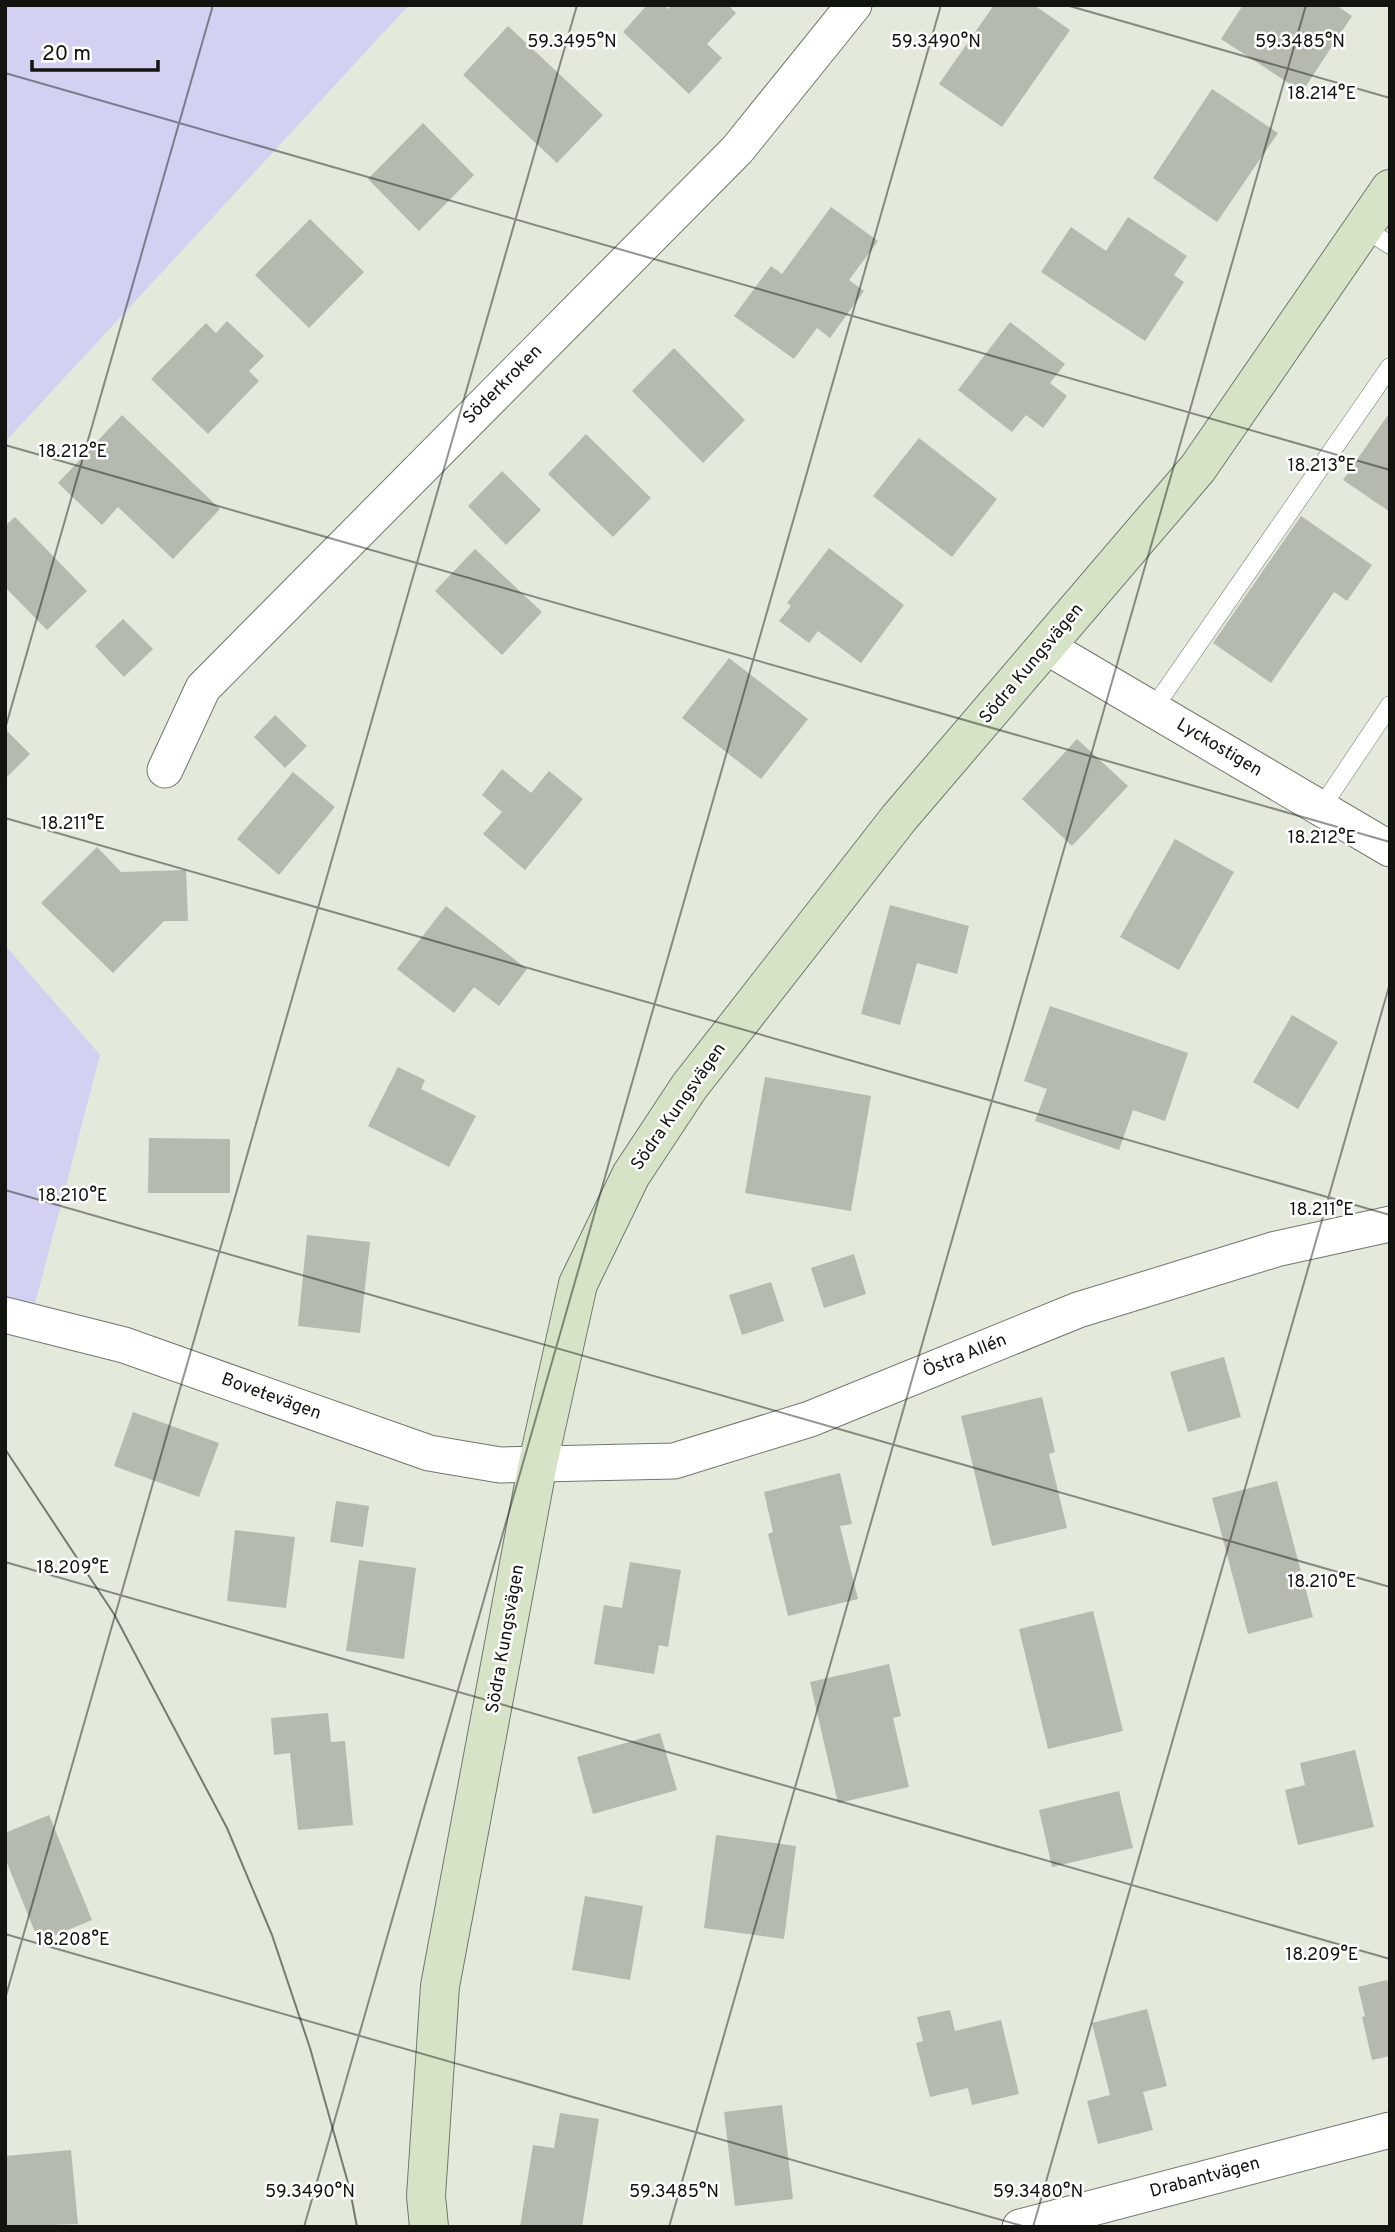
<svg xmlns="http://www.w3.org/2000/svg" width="1395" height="2232" font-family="Overpass,sans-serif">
<rect width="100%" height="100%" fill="#e3eadc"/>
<g fill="#d2d1f2">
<polygon points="5,5 409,5 5,442"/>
<polygon points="5,945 100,1055 34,1308 5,1300"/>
</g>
<g fill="#b4baae">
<polygon points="647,5 664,5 668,9 672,5 728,5 736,13 707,44 722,58 689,94 623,32"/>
<polygon points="994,5 1034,5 1070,30 1002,127 939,84"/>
<polygon points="1243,5 1336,5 1352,16 1302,92 1221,39"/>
<polygon points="508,26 603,115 557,163 463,75"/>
<polygon points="1212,89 1278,133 1217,222 1153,178"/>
<polygon points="423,123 474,175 419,231 368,179"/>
<polygon points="831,207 878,241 849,280 864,291 830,338 817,328 794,359 734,316 771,266 782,274"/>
<polygon points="1128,217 1187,256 1174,275 1184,282 1145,341 1041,272 1071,227 1106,251"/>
<polygon points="310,219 364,272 309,328 255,275"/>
<polygon points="227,321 264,356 249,371 259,381 208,434 151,379 206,323 216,333"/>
<polygon points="1010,322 1065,364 1050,383 1067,396 1043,428 1026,415 1012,432 958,390"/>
<polygon points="674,348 745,420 703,463 632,391"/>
<polygon points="1390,412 1390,512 1343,480"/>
<polygon points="122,415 220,509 173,559 118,507 102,525 58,483"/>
<polygon points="586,434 651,498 613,537 548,474"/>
<polygon points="919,438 997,499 952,557 873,496"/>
<polygon points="502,471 541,510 506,545 468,506"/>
<polygon points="1301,516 1372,565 1347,601 1334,592 1271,683 1213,643"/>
<polygon points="15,517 87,591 47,630 5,587 5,526"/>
<polygon points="829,548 904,605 861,663 818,631 809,643 779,621 791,606 787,603"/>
<polygon points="475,549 542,612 502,655 435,591"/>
<polygon points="123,619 153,649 124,677 95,646"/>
<polygon points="729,658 808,719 761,779 682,718"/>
<polygon points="275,715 307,746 285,768 254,737"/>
<polygon points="5,729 30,754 5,779"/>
<polygon points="1077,739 1128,786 1072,846 1022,799"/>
<polygon points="502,769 531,793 549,771 583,799 525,870 483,834 502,812 482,795"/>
<polygon points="293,772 335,807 279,875 237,839"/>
<polygon points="1175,839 1234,872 1179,970 1120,937"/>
<polygon points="97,847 121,872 186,870 188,921 164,921 113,973 41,903"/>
<polygon points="890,905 969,926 957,974 917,963 900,1025 861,1014"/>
<polygon points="446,906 527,969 499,1006 474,987 454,1013 397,969"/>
<polygon points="1050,1006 1188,1053 1165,1121 1133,1110 1119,1150 1035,1121 1047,1089 1024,1081"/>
<polygon points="1292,1015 1338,1042 1298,1109 1253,1082"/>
<polygon points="398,1067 425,1080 421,1089 476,1116 449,1167 368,1126"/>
<polygon points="765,1077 871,1096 851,1211 745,1193"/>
<polygon points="149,1138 230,1139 230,1193 148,1193"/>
<polygon points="307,1235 370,1242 360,1333 298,1326"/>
<polygon points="854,1254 866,1294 824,1308 811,1268"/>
<polygon points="771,1282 784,1321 742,1335 729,1295"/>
<polygon points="1224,1357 1241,1417 1188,1432 1170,1372"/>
<polygon points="1042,1397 1055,1452 1049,1454 1067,1528 992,1546 961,1416"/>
<polygon points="133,1412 219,1443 199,1497 114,1466"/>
<polygon points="840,1473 852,1524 840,1526 858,1599 788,1616 768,1534 773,1532 764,1492"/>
<polygon points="1277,1481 1313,1617 1248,1634 1212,1498"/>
<polygon points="336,1501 369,1506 363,1547 330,1542"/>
<polygon points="235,1530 295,1537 286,1608 227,1601"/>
<polygon points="359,1560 416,1568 404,1659 346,1651"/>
<polygon points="630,1562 681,1570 668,1647 659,1645 654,1674 594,1664 604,1605 622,1608"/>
<polygon points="1093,1611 1123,1731 1048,1749 1019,1629"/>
<polygon points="889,1664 901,1716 893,1718 909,1787 838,1803 810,1682"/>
<polygon points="328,1713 331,1742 345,1741 353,1825 298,1830 290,1753 274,1755 271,1718"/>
<polygon points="660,1733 677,1790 593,1814 577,1757"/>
<polygon points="1355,1750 1374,1827 1298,1845 1285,1790 1305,1785 1300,1763"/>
<polygon points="1119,1791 1133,1848 1052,1867 1039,1810"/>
<polygon points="49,1815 92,1920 39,1942 5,1858 5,1833"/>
<polygon points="716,1835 796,1846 784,1939 704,1928"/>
<polygon points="585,1896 643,1906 630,1980 572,1970"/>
<polygon points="1387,1980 1390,1991 1390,2056 1372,2060 1362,2017 1365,2016 1358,1987"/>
<polygon points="1147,2009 1167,2086 1143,2092 1153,2130 1098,2144 1087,2101 1110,2095 1092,2023"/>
<polygon points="950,2010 955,2031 1001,2020 1019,2094 972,2105 968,2088 930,2097 916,2043 923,2041 917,2017"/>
<polygon points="782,2105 793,2199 735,2206 724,2112"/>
<polygon points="560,2113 599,2119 582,2227 520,2227 533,2145 554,2148"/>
<polygon points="71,2150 78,2224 5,2227 5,2156"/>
</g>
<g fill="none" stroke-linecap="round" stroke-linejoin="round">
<defs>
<g id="lane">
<polyline points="1364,228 1390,245"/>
<polyline points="1153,709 1390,367"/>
<polyline points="1321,808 1390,705"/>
</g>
<g id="street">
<polyline points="1047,647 1390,849"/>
<polyline points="165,770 203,688 737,150 854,5"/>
<polyline points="5,1315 124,1345 429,1453 500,1465 674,1461 810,1419 1078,1310 1276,1249 1390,1224"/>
<polyline points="1020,2227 1390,2130"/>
</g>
<polyline id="secondary" points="429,2227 426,2196 440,1986 538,1463 578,1284 631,1175 689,1087 899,818 1198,468 1390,189"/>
</defs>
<use href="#lane" stroke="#72776c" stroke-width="19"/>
<use href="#street" stroke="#72776c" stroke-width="37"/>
<use href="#secondary" stroke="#72776c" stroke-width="40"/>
<use href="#lane" stroke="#fff" stroke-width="18"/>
<use href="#street" stroke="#fff" stroke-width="35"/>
<use href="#secondary" stroke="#d7e3c6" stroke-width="38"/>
<polyline stroke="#767a71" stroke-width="2" points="5,1449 114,1614 227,1828 272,1935 310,2048 350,2190 357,2227"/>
</g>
<path fill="none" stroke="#12140f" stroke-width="2" stroke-opacity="0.45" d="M1066,5L1390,98M5,73L1390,470M5,445L1390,842M5,729L213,5M5,818L1390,1215M5,1190L1390,1587M5,1562L1390,1959M5,1934L1026,2227M5,1999L577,5M304,2227L941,5M669,2227L1306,5M1033,2227L1390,983"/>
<g text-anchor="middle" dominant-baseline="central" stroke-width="5" stroke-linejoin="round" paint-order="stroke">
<g font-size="18" fill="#12140f" stroke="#fff">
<text transform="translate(503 385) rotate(-45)">Söderkroken</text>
<text transform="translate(1032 664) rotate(-50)">Södra Kungsvägen</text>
<text transform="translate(1219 748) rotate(31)">Lyckostigen</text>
<text transform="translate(679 1107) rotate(-55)">Södra Kungsvägen</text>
<text transform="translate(965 1356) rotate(-22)">Östra Allén</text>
<text transform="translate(271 1397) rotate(20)">Bovetevägen</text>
<text transform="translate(506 1639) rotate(-80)">Södra Kungsvägen</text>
<text transform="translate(1205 2178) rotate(-15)">Drabantvägen</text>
</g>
</g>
<g font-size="18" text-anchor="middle" fill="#12140f" stroke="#fff" stroke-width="5" stroke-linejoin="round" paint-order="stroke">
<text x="572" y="47">59.3495°N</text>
<text x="936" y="47">59.3490°N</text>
<text x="1300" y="47">59.3485°N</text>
<text x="1322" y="99">18.214°E</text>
<text x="73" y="457">18.212°E</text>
<text x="1322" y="471">18.213°E</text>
<text x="73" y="829">18.211°E</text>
<text x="1322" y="843">18.212°E</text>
<text x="73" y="1201">18.210°E</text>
<text x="1322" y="1215">18.211°E</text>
<text x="73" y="1573">18.209°E</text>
<text x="1322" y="1587">18.210°E</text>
<text x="73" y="1945">18.208°E</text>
<text x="1322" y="1960">18.209°E</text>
<text x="310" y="2197">59.3490°N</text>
<text x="674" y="2197">59.3485°N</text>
<text x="1038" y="2197">59.3480°N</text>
</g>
<rect width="1395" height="2232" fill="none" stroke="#12140f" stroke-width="14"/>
<path d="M32 60v10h126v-10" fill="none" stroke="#12140f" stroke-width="3.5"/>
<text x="42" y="60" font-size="21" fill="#12140f" stroke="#ffffff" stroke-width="5" paint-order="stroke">20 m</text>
</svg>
